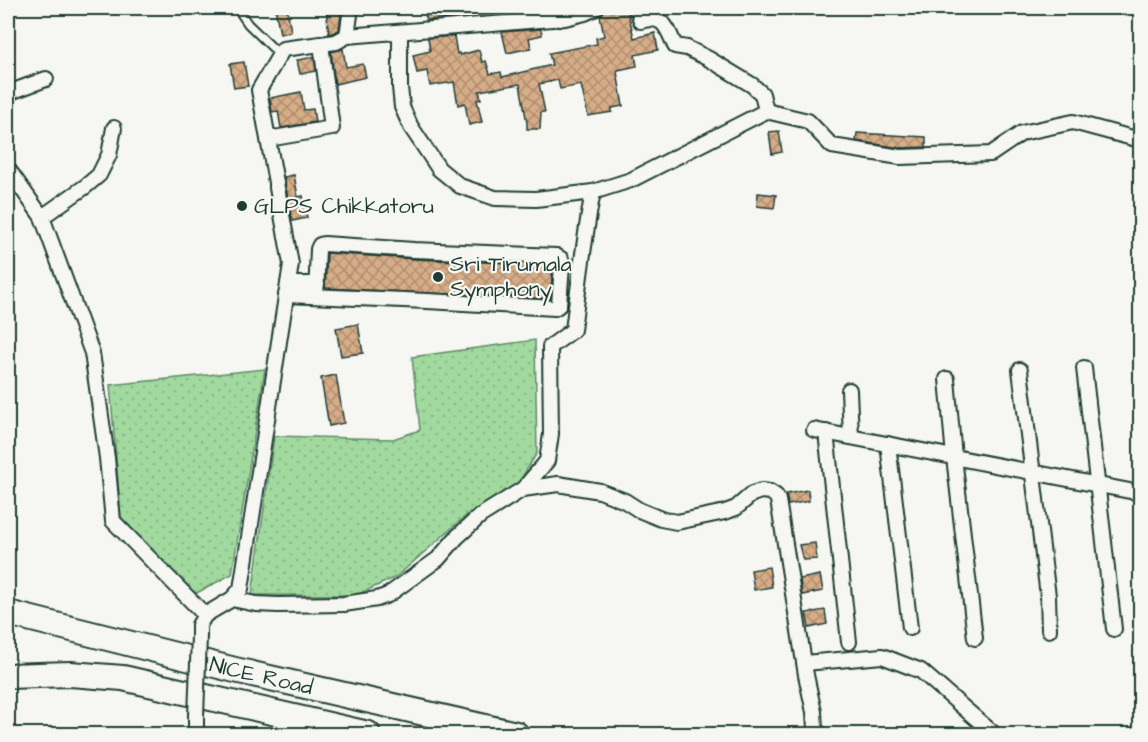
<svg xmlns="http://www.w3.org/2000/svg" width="1148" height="742" font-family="'Architects Daughter',sans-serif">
<defs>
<pattern id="grass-dots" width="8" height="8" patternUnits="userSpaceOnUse" patternTransform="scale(1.5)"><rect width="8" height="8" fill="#a1d99e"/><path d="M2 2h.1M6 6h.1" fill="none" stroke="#8abb89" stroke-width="1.8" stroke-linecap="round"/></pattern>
<pattern id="building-cross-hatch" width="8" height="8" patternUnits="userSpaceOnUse" patternTransform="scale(1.5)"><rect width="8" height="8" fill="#d7ad88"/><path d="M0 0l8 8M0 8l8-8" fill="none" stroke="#ae8e70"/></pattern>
</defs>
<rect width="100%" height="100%" fill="#f6f6f2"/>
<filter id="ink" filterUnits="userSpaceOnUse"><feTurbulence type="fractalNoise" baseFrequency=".0167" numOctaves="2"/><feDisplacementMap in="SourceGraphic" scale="12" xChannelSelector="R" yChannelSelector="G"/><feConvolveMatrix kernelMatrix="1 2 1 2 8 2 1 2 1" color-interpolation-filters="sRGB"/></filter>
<g filter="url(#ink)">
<g fill="url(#grass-dots)" stroke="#608b69" stroke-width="1.5">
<polygon points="535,340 537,453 516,487 469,513 396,577 357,595 252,595 274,436 393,439 420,430 412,357"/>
<polygon points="265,369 232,574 193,595 121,518 110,385"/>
</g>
<g fill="url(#building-cross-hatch)" stroke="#1f3d34" stroke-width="1.5">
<polygon points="275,8 287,8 291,32 280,34"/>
<polygon points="326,8 342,8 339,30 333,33 329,34"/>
<polygon points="425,8 450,8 452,18 426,20"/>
<polygon points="616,8 627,8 634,38 655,33 658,50 635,55 637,66 618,70 617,72 623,106 612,108 612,112 588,116 581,85 560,89 558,80 539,84 545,112 541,112 540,129 527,129 527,123 520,84 479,91 481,99 477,100 482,122 469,125 465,103 458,105 454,82 430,86 427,71 417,73 413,55 430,51 428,38 454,36 457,54 459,53 460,55 479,50 482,62 486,61 490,74 501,72 502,77 552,65 549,53 597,44 596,38 604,36 600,16 605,10"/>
<polygon points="541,29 542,35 529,38 531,48 507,53 502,32"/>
<polygon points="343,49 346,67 363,64 366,77 335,84 331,52"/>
<polygon points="314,57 316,71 300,74 297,60"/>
<polygon points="244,62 248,86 234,88 230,64"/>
<polygon points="301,92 304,110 313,109 315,122 281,128 278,111 272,112 270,98"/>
<polygon points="779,131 782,152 772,154 769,132"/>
<polygon points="857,133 926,137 926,147 901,148 856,141"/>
<polygon points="294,175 298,197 303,196 307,218 292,221 284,177"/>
<polygon points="758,193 776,195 774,208 757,206"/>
<polygon points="327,253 414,259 553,265 550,299 325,288"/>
<polygon points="358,324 363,353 341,356 336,328"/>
<polygon points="336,375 344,423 329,426 321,378"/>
<polygon points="808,490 809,501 788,505 786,494"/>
<polygon points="815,543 817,559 803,560 799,545"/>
<polygon points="769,567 772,587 754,590 751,570"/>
<polygon points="820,575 823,591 802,595 800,579"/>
<polygon points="825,610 827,624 809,628 806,613"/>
</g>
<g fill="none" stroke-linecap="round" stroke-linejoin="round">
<defs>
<polyline id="service" points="237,8 248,24 280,55"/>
<g id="minor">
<path d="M637,8L641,21C664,14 667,28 675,46L687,48L709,59L752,85L762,94L766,111"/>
<polyline points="400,32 400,87 402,107 411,127 439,169 460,186 495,198 536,199 593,192 631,180 766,111 808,121 832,146 900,157 991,154 1022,133 1073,122 1140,140"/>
<polyline points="347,36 351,8"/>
<polyline points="8,93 46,79"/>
<polyline points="268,139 332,128 321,44"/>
<polyline points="8,169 42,217 92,353 107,458 113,521 205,615"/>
<polyline points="42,217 86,186 99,175 109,155 114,128"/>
<polyline points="288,284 317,284"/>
<polyline points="286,295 427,301 555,308 559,305 562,265 561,259 556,256 414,250 324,244 320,245 318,249 316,296"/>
<polyline points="1084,368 1114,629"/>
<polyline points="1020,370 1048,596 1049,630"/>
<polyline points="947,379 954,457 975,638"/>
<polyline points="849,390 851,437"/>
<polyline points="814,430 1140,493"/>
<polyline points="826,432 849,642"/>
<polyline points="888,444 910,628"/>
<path d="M523,489L547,461L551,434L550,347L573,330C579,284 584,238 593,192"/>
<polyline points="232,599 256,604 278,605 344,604 377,599 388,595 438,559 457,537 480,516 523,489 558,484 600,491 625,501 639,510 661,519 677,522 725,512 736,508 752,494 761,491 770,492 776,496 778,500 806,675 814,712 815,729 820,734"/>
<polyline points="199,636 199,625 205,615 232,599 241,589 291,264 259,90 283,49 336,42 347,36 565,18 585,13 596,8"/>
<polyline points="805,663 882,656 921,671 994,734"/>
<polyline points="196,734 196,716"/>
</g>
<g id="motorway">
<path id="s1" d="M8,613L235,670L516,734"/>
<polyline points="8,676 70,674 123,678 368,734"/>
</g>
</defs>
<use href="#service" stroke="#1f3d34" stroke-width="11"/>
<use href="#minor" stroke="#1f3d34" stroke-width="18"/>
<use href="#motorway" stroke="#1f3d34" stroke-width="28"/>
<use href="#service" stroke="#f6f6f2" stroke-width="7"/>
<use href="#minor" stroke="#f6f6f2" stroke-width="14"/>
<use href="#motorway" stroke="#f6f6f2" stroke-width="24"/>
<defs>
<polyline id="minor-bridge" points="196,716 199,636"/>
</defs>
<use href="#minor-bridge" stroke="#1f3d34" stroke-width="18" stroke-linecap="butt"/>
<use href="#minor-bridge" stroke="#f6f6f2" stroke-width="14"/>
</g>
</g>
<g fill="#1f3d34" stroke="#f6f6f2" stroke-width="2">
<circle cx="242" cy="206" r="6"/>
<circle cx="438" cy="277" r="6"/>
</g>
<g text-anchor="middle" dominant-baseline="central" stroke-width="4.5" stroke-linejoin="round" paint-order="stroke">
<g font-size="22" fill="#1f3d34" stroke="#f6f6f2" text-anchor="start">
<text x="254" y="206">GLPS Chikkatoru</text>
<text x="450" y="264">Sri Tirumala<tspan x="450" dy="25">Symphony</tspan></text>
</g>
<g font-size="22" fill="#1f3d34" stroke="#f6f6f2">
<text stroke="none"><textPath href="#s1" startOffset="261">NICE Road</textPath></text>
</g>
</g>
<rect width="1148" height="742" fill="none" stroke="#f6f6f2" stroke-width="30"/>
<rect x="15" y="15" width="1118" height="712" fill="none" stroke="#1f3d34" stroke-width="2" filter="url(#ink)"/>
</svg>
